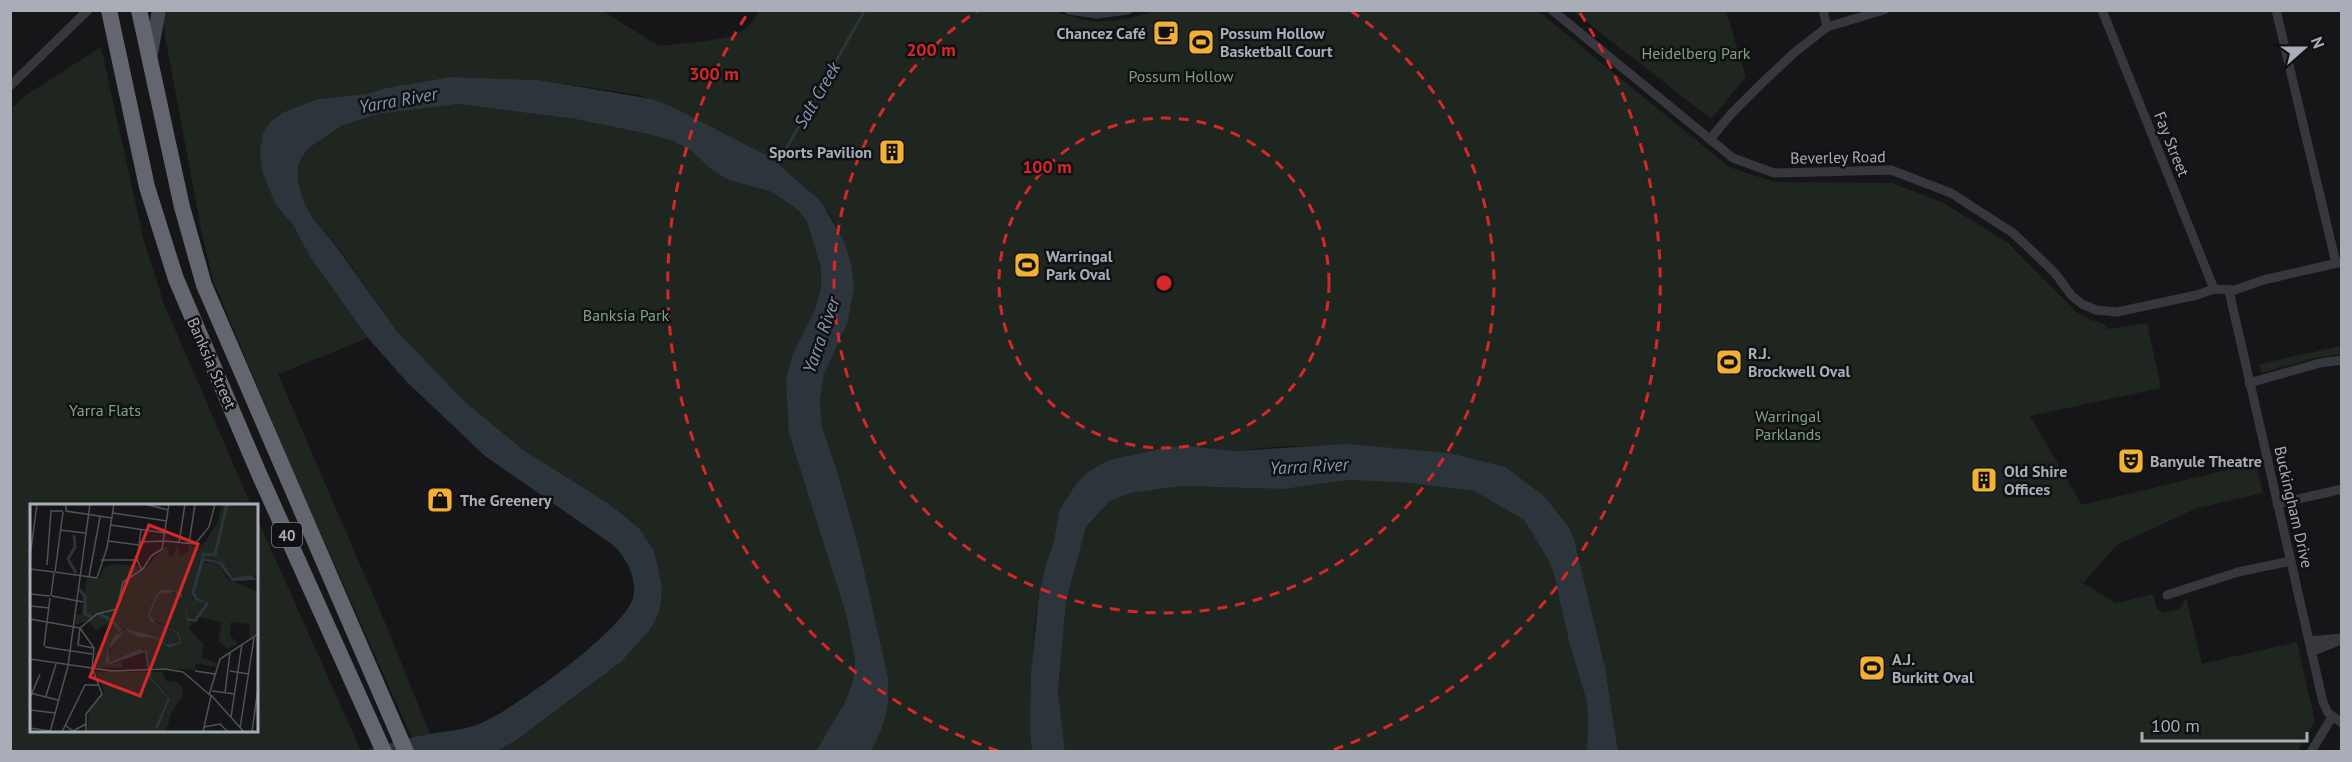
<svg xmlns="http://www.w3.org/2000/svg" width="2352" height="762" font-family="'PT Sans',sans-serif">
<rect width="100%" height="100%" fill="#161618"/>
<g fill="#1e261f">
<path d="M760,10H1051C1097,27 1113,23 1159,10L1538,11L1729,167L1774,182L1892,183L1944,203L2008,243L2075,311L2090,320L2101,322L2108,329L2147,323L2161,388L2030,416L2082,505L2256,463L2263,493L2197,508L2117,545L2083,583L2116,603L2153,594L2157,609L2163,613L2179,609L2186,598L2202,664L2297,642L2315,721L2297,752L1618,751L1605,667L1574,539L1569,526L1545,497L1506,467L1450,453L1385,448L1284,446L1236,451L1189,446L1170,447L1109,461L1086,473L1076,484L1059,510L1054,541L1046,564L1039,595L1034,630L1030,732L1032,751H871C883,728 890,703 888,677L860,552L839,477L822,427L820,400L824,374L831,355L842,337L851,263L844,241L831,216L812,193L770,157L675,108L639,95L539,80L451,77L386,88L367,94L318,99L284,112L271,121L276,205L293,225L310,257L368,338L278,374L384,620L430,734L412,738L290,465L213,280L201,229L165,36L164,22L166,11H603L659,46C680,43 723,42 741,32C749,27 755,18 760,10Z"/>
<polygon points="1573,11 1726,11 1746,77 1711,119"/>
<polygon points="101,47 144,241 164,304 251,505 32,506 32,730 256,730 257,518 361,751 11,751 11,109 26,95"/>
<polygon points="457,104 575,119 648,134 673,141 693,151 713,171 729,180 769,191 784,200 799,211 807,222 821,268 821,286 816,307 792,356 789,434 846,614 855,660 853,680 846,700 816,751 498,751 518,739 621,662 649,631 661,603 662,586 654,550 638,527 608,503 522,449 464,401 396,330 336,245 312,217 303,200 298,181 298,166 302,157 309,148 341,126 378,114"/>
<polygon points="2341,346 2341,354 2315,358 2261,373 2259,364"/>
<polygon points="1349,480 1411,483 1474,491 1524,520 1548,559 1554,574 1586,699 1588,716 1587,751 1065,752 1058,691 1066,600 1086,527 1110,501 1131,493 1182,486 1284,489"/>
</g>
<g fill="#2c353c">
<path d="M451,77L539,80L652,99L675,108L770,157L820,200L844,241L851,263L854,286L848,321L824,374L820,400L822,427L839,477L860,552L888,677C890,708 885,725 871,751H816L846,700L853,680L855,660L846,614L789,434L786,379L792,356L816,307L821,286V268L807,222L799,211L784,200L769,191L729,180L713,171L692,151L673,141L648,134L575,119L457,104L378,114L341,126L309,148L302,157L298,166V181L303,200L312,217L335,245L396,330L464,401L522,449L608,503L638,527L654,550L662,586L661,603L658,615L649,631L621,662L518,739L498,751H364C386,744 407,738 430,734C446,731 464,730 479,724C512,711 624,630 633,598C638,579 626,557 613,545L485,456L407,382L368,338L310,257L293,225L276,205L263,174L260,152L263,134L271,121L284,112L318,99L367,94L386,88Z"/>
<polygon points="1346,444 1450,453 1506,467 1545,497 1569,527 1574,539 1605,667 1618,751 1587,751 1588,716 1586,699 1569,641 1554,574 1548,559 1524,520 1474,491 1411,483 1349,480 1284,489 1182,486 1131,493 1110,501 1086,527 1066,601 1058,691 1065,751 1032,751 1030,732 1031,674 1039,595 1046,564 1054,541 1059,510 1076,484 1086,473 1109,460 1170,447 1189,446 1236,451"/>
</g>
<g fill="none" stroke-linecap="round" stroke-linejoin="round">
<polyline stroke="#2c353c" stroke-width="3" points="777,165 865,10"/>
<g stroke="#37383d" stroke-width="9">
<polyline points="1069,10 1097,14 1128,10"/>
<polyline points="1552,10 1733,158 1774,173 1891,170 1951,193 2013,233 2054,272 2072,296 2082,304 2096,310 2117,312 2197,295 2214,289 2235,290 2263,280 2342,262"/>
<polyline points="1823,10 1827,27"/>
<polyline points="2102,10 2214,289"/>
<polyline points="2276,10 2336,263"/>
<polyline points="10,86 88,10"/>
<polyline points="1710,139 1731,114 1763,82 1794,53 1827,27 1884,10"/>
<polyline points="2229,291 2323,702 2328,713 2342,723"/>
<polyline points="2249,383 2320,363 2342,360"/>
<polyline points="2277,504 2342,489"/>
<polyline points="2167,595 2238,572 2291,561"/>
<polyline points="2309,641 2342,638"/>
<polyline points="2311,652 2336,642"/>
<polyline points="2311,752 2332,717"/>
</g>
<polyline stroke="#45474d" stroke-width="14" points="151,53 159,10"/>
<g stroke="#63666e" stroke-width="16">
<polyline points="109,10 147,187 176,279 260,476 384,752"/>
<polyline points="139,10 182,207 204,285 406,752"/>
</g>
</g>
<g fill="none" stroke="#d62828" stroke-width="3" stroke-dasharray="10 8">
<circle cx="1164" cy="283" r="165"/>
<path d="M1351 11A330 330 0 1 1 977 11"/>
<path d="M998 751A496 496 0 0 1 748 13M1580 13A496 496 0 0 1 1330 751"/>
</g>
<defs>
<symbol id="cafe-square" viewBox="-11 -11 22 22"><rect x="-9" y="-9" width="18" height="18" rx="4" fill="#f2b134" stroke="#111113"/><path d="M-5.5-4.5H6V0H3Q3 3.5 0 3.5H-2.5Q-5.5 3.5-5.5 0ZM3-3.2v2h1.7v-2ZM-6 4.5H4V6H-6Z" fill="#111"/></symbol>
<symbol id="stadium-square" viewBox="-11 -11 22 22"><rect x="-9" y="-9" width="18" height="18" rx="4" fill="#f2b134" stroke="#111113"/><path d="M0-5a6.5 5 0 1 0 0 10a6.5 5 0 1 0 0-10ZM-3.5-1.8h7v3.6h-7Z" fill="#111"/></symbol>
<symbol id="building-square" viewBox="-11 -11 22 22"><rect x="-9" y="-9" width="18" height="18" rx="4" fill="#f2b134" stroke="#111113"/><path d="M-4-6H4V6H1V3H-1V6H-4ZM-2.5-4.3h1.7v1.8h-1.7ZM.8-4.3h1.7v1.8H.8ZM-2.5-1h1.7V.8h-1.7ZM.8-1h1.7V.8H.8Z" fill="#111"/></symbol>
<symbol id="theatre-square" viewBox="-11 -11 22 22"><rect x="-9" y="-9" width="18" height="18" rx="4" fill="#f2b134" stroke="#111113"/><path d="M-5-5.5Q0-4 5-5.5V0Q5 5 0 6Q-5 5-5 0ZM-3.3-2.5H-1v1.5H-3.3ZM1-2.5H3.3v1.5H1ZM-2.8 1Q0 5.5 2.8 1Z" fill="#111"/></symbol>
<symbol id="shop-square" viewBox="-11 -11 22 22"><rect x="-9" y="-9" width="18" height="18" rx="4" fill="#f2b134" stroke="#111113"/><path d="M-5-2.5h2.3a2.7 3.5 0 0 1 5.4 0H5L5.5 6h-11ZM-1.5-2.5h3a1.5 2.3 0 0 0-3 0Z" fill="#111"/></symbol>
</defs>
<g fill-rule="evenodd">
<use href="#cafe-square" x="1151" y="18" width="30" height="30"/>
<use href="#stadium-square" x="1186" y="27" width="30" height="30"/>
<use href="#building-square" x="877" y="137" width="30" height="30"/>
<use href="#stadium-square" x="1012" y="250" width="30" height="30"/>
<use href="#stadium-square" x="1714" y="347" width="30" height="30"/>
<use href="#theatre-square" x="2116" y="446" width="30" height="30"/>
<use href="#building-square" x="1969" y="465" width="30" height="30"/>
<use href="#shop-square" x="425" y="485" width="30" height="30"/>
<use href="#stadium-square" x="1857" y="653" width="30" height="30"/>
</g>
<g text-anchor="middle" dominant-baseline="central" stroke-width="5" stroke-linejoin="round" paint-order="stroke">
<rect fill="#111113" stroke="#7b7e86" stroke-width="1.5" x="272" y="523" width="30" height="24" rx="4.5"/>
<g font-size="15" font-weight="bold" fill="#a8adb8">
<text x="287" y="535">40</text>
</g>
<g font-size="16" font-weight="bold" fill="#a8adb8" stroke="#111113" text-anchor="start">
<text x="1146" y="33" text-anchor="end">Chancez Café</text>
<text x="1220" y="33">Possum Hollow<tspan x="1220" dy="18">Basketball Court</tspan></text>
<text x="872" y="152" text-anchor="end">Sports Pavilion</text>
<text x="1046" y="256">Warringal<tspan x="1046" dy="18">Park Oval</tspan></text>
<text x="1748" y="353">R.J.<tspan x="1748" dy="18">Brockwell Oval</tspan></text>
<text x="2150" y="461">Banyule Theatre</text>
<text x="2004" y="471">Old Shire<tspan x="2004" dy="18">Offices</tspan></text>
<text x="460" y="500">The Greenery</text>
<text x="1892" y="659">A.J.<tspan x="1892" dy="18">Burkitt Oval</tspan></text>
</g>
<g font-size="16" fill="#7fa381" stroke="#111113">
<text x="1696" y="53">Heidelberg Park</text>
<text x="1181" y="76">Possum Hollow</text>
<text x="626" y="315">Banksia Park</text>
<text x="105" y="410">Yarra Flats</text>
<text x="1788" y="416">Warringal<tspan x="1788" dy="18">Parklands</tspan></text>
</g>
<g font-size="16" fill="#a8adb8" stroke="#111113">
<text transform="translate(2172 144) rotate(68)">Fay Street</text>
<text transform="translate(1838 157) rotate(-1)">Beverley Road</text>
<text transform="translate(212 363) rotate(66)">Banksia Street</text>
<text transform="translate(2294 507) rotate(77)">Buckingham Drive</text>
</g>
<g font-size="18" font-style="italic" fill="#7f9bb3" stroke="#111113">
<text transform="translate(817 95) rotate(-60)">Salt Creek</text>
<text transform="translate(398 100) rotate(-10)">Yarra River</text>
<text transform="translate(821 335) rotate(-71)">Yarra River</text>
<text transform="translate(1309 466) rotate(-3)">Yarra River</text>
</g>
</g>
<g transform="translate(30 504)">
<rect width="228" height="228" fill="#161618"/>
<path d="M192,0H228V73L203,74L192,58L170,56L161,89L163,95L176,99L164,115L158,114L153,89L139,85L128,87L118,109L120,117L147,129L150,138L136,140L127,133L94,125L82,134L75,155L78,160L91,158L92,164L65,163V150L81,127L76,120L66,127L59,117L44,121L46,111H51L54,93L49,88V84L54,89L57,73L70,74L74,64L82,60L109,62L110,66L92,78L88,104L93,78L114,66L134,43H139L138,52L144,51L148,39L150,53L158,47L159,41L168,44L175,38L188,18ZM173,58L188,59L198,75L228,88V129L219,134L220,120L201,118L200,132L208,139L198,145L188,137L192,118L169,113L180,100L167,94L165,87ZM135,87L149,90L154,96L159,118L162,119L159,125L174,141L172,154L187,159L186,163L166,159L165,166L120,164L118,149L112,144L92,156L78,157L82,139L95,126L124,134L139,144L153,139L149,128L120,114L129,90ZM66,168H118L121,177L138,194L123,228H57L59,207L74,188ZM120,168H132L136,177L147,178L152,183L153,191L142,207L136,228H125L140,192L123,177Z" fill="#1e261f"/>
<path d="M171,54L192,58L203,74L220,71L228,76L202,77L188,59L174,57L165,87L167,94L180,99L166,118L157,117L154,96L145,88L129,90L120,111L126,119L149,128L152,139L139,144L124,134L108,133L96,126L78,146L80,158L110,145L117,147L122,175L140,194L129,222L123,228L138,194L119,174L115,148L81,160L75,159L77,146L84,132L97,125L127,133L136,140L150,138L147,129L120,117L118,109L128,87L139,85L152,89L158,114L164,115L176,99L165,96L161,89Z" fill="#2c353c"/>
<path fill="none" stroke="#2c353c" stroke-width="3" d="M44,31L45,43L38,55L46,69M172,55L173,50L185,51L197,0M50,86L55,93V110L62,113M69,110L81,116L91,127"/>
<path fill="none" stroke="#505258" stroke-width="1.5" d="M36,0V7L82,14M115,0L138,6M83,9L137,17M81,21L135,29M30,26L55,29M111,26L107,56L112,66M78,37L109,41M134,37L165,40L179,23L185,0M110,38L134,37M149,39L155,0M159,40L165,0M0,53L7,0M71,56H107M17,61L21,7H33M0,65L24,68M25,68L67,74L77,44L84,0M25,68L33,8M59,73L70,13M0,90L20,92M21,92L24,69M22,92L53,98M0,102L20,104M0,115L50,124L64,144L62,164M50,124L67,110L87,105L93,78L113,65L121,52L132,45L139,0M50,124L48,141L63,144M14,142L20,94M15,143L62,150M0,155L82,167L135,165L153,168L181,192L173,228M38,162L60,0M165,167L185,170M200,167L219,170M182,187L205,190M0,189L28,196M195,189L200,148M179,191L190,155L228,130M181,191L214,228M16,192L26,160M0,194L10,170M0,206L25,209M201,213L212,140M35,221L43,227L56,220M174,223L190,220L198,228M0,224L20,227M210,224L224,134M20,228L38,162M32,228L55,181H69M56,228V210L72,190L63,166M222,228L228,184"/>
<path fill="#d62828" fill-opacity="0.15" stroke="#d62828" stroke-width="3" d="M119,21L168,40L110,192L60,173Z"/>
<rect width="228" height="228" fill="none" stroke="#a8adb8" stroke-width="3"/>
</g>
<circle cx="1164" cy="283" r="9" fill="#d62828" stroke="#111113" stroke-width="3"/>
<g font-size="18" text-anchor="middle" font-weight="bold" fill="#d62828" stroke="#111113" stroke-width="5" stroke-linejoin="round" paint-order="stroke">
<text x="931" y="56">200 m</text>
<text x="714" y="80">300 m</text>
<text x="1047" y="173">100 m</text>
</g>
<rect width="2352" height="762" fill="none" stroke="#a8adb8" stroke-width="24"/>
<g transform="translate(2304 48) rotate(69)" stroke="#111113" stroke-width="4.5" paint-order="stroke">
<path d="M0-4.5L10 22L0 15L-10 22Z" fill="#a8adb8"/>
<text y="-9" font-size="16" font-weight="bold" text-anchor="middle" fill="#a8adb8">N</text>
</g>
<path d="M2142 732v9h165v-9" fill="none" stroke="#a8adb8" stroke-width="3"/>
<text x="2151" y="732" font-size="18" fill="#a8adb8" stroke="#111113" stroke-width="4.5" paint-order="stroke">100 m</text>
</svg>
